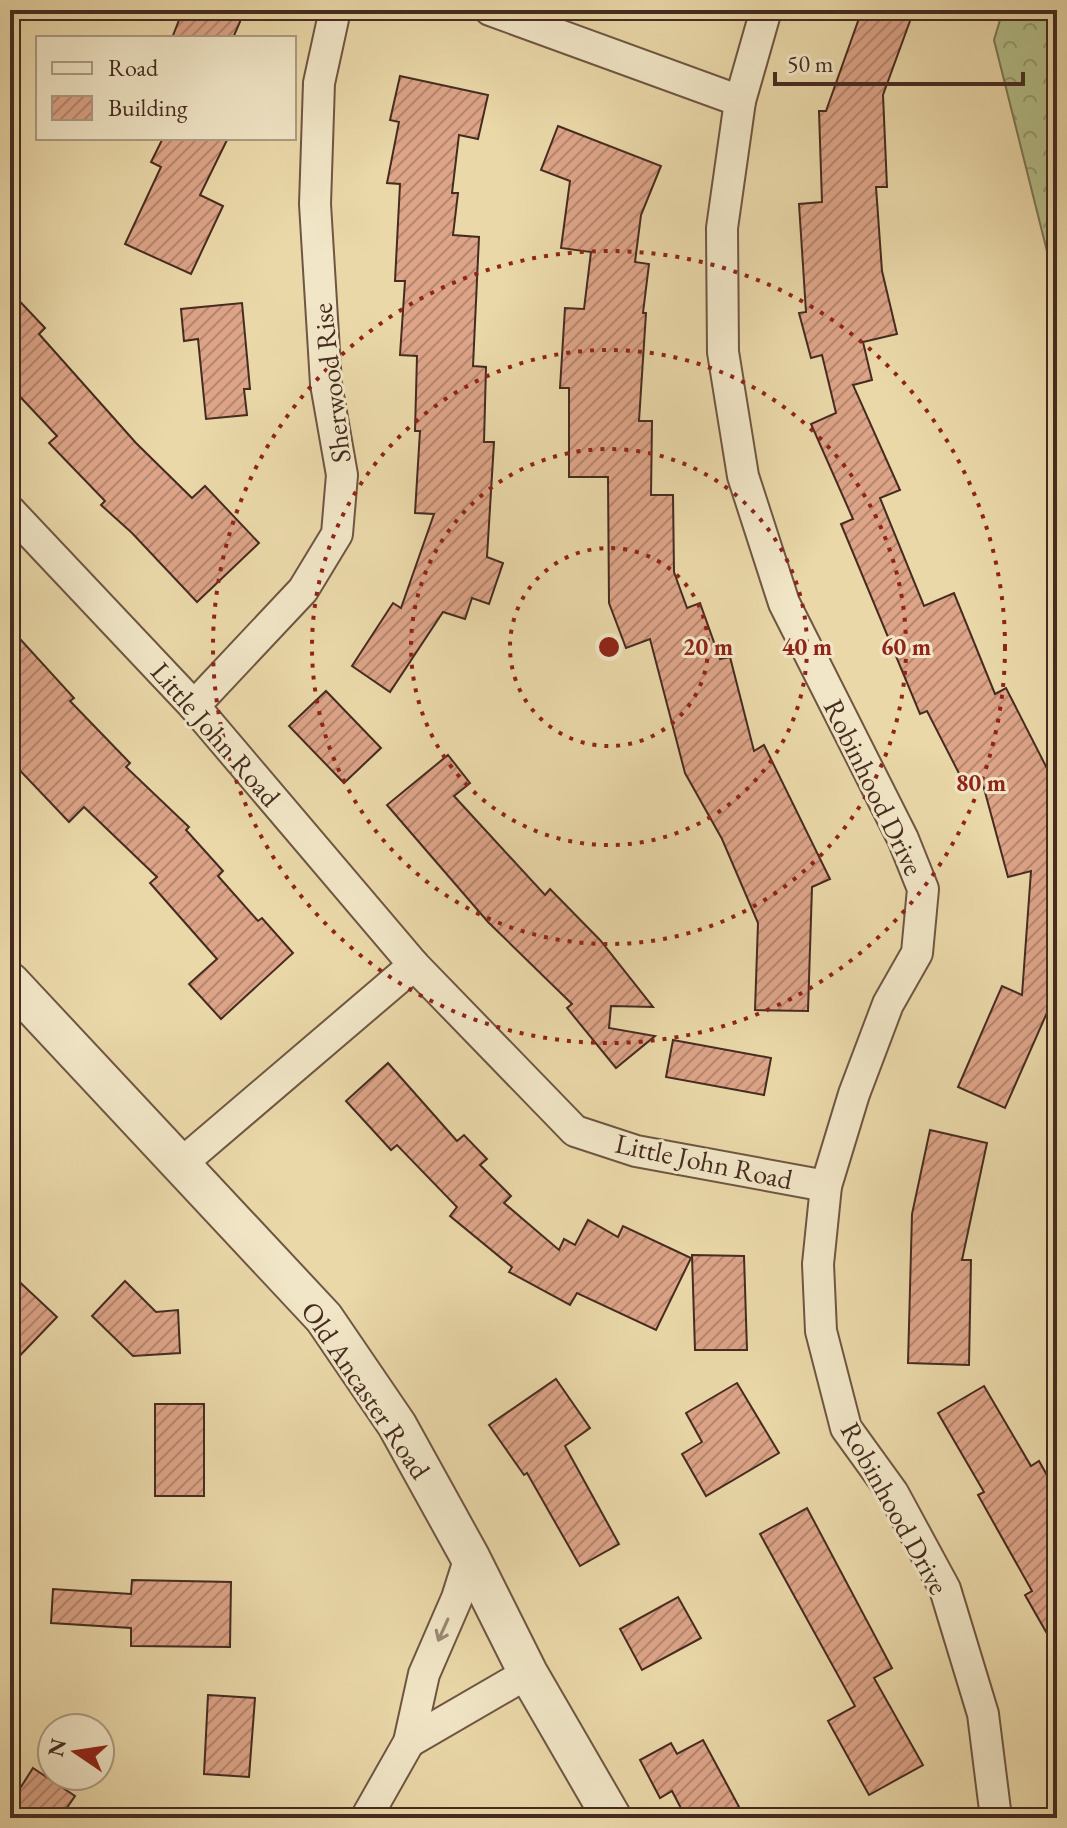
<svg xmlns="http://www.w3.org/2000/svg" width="1067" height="1828" font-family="'EB Garamond',serif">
<defs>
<pattern id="forest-crowns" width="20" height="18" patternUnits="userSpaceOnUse" patternTransform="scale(2)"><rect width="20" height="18" fill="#b4bf8a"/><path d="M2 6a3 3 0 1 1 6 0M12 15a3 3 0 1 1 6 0" fill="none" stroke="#949b70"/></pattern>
<pattern id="building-hatch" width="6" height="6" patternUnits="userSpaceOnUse" patternTransform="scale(2)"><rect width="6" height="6" fill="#dda488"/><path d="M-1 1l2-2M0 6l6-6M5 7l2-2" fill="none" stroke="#b5866f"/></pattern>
</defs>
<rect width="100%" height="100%" fill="#ead8a9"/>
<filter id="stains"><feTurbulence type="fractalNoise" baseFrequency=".0025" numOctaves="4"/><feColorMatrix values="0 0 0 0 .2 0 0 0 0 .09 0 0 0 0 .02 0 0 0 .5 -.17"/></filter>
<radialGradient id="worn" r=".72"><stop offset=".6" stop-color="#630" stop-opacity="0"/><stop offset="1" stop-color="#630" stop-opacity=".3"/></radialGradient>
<polygon fill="url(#forest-crowns)" stroke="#7d7555" stroke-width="2" points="1003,10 1057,10 1057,291 994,40"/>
<g fill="url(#building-hatch)" stroke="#462b20" stroke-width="2">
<polygon points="183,10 245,10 233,38 172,38"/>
<polygon points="862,10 914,10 883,95 887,187 876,187 882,271 897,334 863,342 872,380 853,385 900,490 880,498 924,606 954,593 995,694 1006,688 1057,788 1057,990 1005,1108 958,1087 1002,986 1022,995 1031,871 1008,877 982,781 967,789 927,711 920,714 841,524 853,519 811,424 836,413 822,355 811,358 799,313 806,312 799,204 822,202 819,111 826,111"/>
<polygon points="400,76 488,95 478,139 459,135 452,193 458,193 453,235 479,237 473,366 486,367 484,442 494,442 487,557 503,563 489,604 472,598 465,619 443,612 390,692 352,666 393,603 401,608 434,514 415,513 420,431 415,431 417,356 400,355 405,281 395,281 400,184 387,183 399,122 390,120"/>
<polygon points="558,126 661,166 641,215 635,262 649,264 643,313 646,313 639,421 652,421 651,495 673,495 674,572 687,608 700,603 720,659 730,657 754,751 764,745 830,879 812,887 808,1011 755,1010 758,923 722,839 685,773 650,639 626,648 609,603 608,477 569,477 569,388 560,388 565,308 584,309 591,252 561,248 570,181 541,170"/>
<polygon points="163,138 228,138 200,195 223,206 191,274 125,244 161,167 151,162"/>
<polygon points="10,291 45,328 39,334 136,443 192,498 205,486 259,543 197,602 132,533 101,505 105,501 49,443 57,436 10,386"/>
<polygon points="242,303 250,389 244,389 247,415 206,419 198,339 184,341 181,309"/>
<polygon points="10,628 74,698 70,701 130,763 126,767 189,827 186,830 223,871 218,876 258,921 262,918 293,953 221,1019 189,984 217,959 150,883 157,877 84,807 69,822 10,760"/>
<polygon points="326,691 381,748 344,783 289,726"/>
<polygon points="448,755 470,783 454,796 545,895 550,889 600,940 653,1007 611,1006 609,1028 655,1036 616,1068 567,1008 572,1004 488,922 387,805"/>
<polygon points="673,1040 771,1058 764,1095 666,1077"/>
<polygon points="388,1063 457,1141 464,1135 487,1159 480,1165 511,1196 504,1203 559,1250 564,1239 575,1245 588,1220 618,1237 623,1226 691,1258 656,1330 577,1293 570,1305 509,1272 512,1267 450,1216 457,1207 397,1145 391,1150 346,1101"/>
<polygon points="930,1130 987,1143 962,1260 971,1260 969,1365 908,1363 912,1214"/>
<polygon points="692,1255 744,1256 747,1350 695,1350"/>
<polygon points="10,1273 57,1317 10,1366"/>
<polygon points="125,1281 156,1312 178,1310 180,1353 133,1356 92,1316"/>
<polygon points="556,1379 590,1428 565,1446 619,1544 580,1566 527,1473 524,1475 489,1425"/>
<polygon points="737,1383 779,1453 706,1496 682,1454 702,1442 686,1413"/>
<polygon points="984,1386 1031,1466 1039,1461 1057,1493 1057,1651 1025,1595 1032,1591 978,1495 984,1492 938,1413"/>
<rect x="155" y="1404" width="49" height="92"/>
<polygon points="807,1508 892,1668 874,1678 923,1765 869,1795 828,1721 855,1706 760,1534"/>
<polygon points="132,1580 231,1582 230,1647 131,1646 131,1628 51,1623 53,1589 131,1594"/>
<polygon points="678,1597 701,1638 642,1670 620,1629"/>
<polygon points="208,1695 255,1698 249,1777 204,1774"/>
<polygon points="703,1740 745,1818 686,1818 672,1791 660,1798 640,1760 671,1743 677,1754"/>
<polygon points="33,1768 75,1796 60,1818 10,1818 10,1804"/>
</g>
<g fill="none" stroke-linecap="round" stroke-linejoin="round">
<defs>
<g id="minor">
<polyline points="490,10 740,101"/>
<polyline points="766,10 740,101 722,228 723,352 743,476 784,603 903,839 923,889 917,953 888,1004 854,1094 826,1186 818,1264 821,1331 846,1428 893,1493 945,1589 983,1714 996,1818"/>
<polyline points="10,511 194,706 414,965 575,1131 636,1151 826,1186"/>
<polyline points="194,706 303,590 337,534 342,475 326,384 315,204 319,83 335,10"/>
<polyline points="182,1163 414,965"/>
<polyline points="409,1742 528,1673"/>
<polyline points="366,1818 409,1742 424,1674 457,1598 470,1557"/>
</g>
<polyline id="tertiary" points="10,982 324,1318 397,1425 470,1557 528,1673 612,1818"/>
</defs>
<use href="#minor" stroke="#6f5642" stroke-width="34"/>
<use href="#tertiary" stroke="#6f5642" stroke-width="42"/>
<use href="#minor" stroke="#f1e6c7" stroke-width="30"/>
<use href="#tertiary" stroke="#f1e6c7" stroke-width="38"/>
</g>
<defs><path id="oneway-shaft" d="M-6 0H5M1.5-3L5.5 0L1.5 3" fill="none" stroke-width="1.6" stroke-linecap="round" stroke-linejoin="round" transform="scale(2)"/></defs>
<use stroke="#9c8874" href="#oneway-shaft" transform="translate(443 1630) rotate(114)"/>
<g fill="none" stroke="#8f2418" stroke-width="4" stroke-dasharray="4 8">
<circle cx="609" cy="647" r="99"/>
<circle cx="609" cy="647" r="198"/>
<circle cx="609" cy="647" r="297"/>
<circle cx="609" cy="647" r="396"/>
</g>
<g text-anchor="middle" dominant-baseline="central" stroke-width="6" stroke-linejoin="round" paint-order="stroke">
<g font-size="28" fill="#462b20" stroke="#f1e6c7">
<text transform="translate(331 383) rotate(-97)">Sherwood Rise</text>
<text transform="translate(216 734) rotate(49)">Little John Road</text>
<text transform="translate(874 787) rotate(64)">Robinhood Drive</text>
<text transform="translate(704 1161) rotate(12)">Little John Road</text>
<text transform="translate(366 1390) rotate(56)">Old Ancaster Road</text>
<text transform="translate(895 1508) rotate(61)">Robinhood Drive</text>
</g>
</g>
<circle cx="609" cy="647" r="12" fill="#8f2418" stroke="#f1e6c7" stroke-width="4"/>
<g font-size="24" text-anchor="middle" font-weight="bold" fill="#8f2418" stroke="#f1e6c7" stroke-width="6" stroke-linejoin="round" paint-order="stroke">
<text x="708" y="655">20 m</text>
<text x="807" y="655">40 m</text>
<text x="906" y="655">60 m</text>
<text x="981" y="791">80 m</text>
</g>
<rect width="1067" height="1828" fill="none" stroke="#ead8a9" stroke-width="40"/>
<rect x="12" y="12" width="1043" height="1804" fill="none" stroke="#462b20" stroke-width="4"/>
<rect x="20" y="20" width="1027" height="1788" fill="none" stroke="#462b20" stroke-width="2"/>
<rect x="36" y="36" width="260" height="104" fill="#f1e6c7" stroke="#ad9b84" stroke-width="2"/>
<rect x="52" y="62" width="40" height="12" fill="#f1e6c7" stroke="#ad9b84" stroke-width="2"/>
<text x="108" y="76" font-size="24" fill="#462b20">Road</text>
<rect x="52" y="96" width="40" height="24" fill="url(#building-hatch)" stroke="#ad9b84" stroke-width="2"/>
<text x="108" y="116" font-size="24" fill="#462b20">Building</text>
<g transform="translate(76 1752) rotate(283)"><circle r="38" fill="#f1e6c7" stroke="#ad9b84" stroke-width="2"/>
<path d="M0-6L14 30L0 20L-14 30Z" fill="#8f2418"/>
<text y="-12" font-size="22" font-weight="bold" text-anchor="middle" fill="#462b20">N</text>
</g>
<path d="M775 72v12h248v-12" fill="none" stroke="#462b20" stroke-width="4"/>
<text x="787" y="72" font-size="24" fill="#462b20" stroke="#f1e6c7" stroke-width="6" paint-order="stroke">50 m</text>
<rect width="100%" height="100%" filter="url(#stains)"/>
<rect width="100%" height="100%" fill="url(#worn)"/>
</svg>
